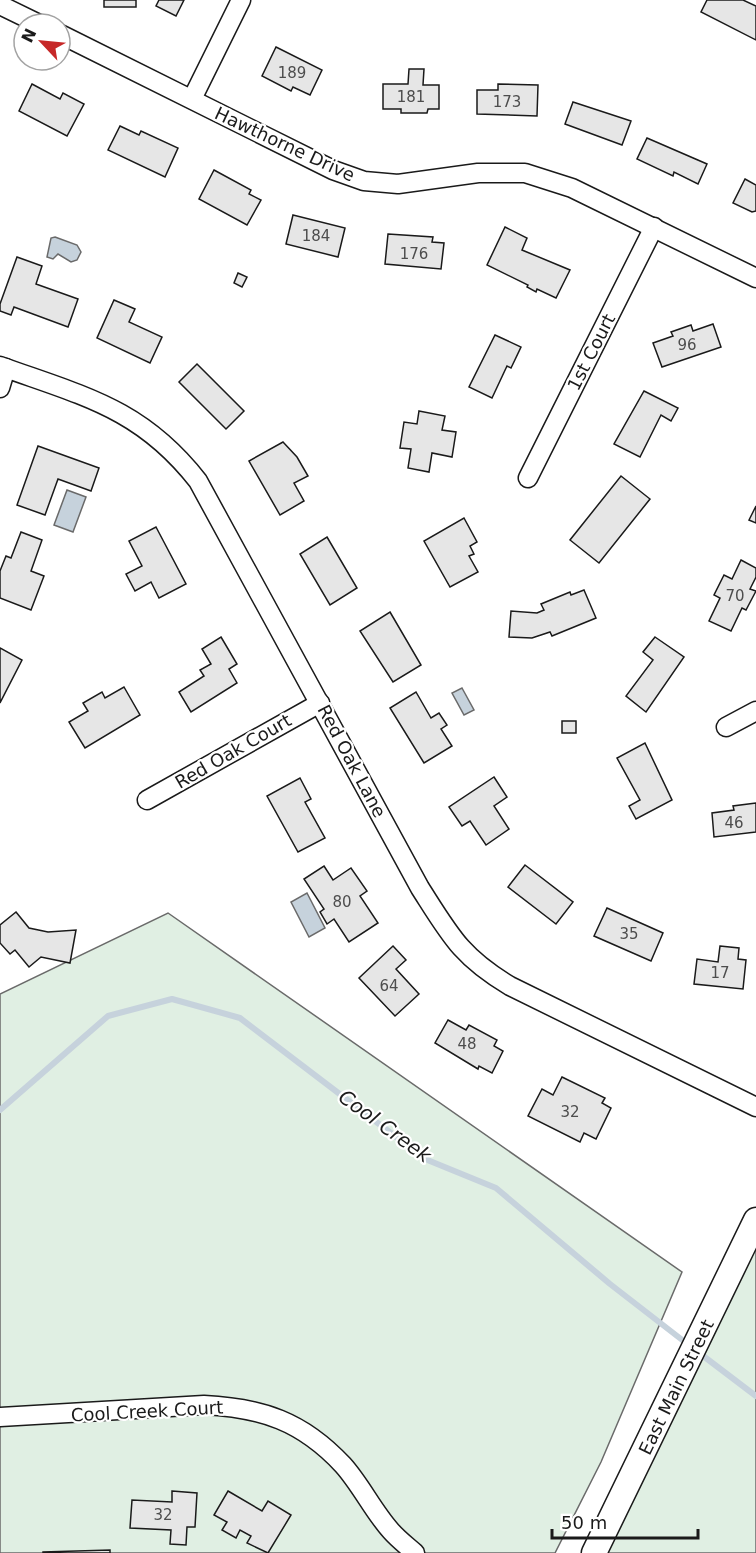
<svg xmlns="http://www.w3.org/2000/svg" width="756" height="1553" font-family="'DejaVu Sans',sans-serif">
<rect width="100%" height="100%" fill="#fff"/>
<g fill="#e0efe3" stroke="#6a6a6a" stroke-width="1.5">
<polygon points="168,913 682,1272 601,1462 555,1553 0,1553 0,994"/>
<polygon points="756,1242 756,1553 605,1553"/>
</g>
<g fill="#c6d2dc" stroke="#6a6a6a" stroke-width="1.5">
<polygon points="55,237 77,245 81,252 77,260 71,262 58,254 53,259 47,257 51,238"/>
<polygon points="67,490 86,497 73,532 54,525"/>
<polygon points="462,688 474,710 464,715 452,693"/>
<polygon points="307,893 325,928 309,937 291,902"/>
</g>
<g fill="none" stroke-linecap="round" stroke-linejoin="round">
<g stroke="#c6d2dc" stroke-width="6">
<polyline points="0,1110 108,1016 172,999 240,1018 425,1159 496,1188 610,1284 690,1346"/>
<polyline points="698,1352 756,1396"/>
</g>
</g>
<g fill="#e6e6e6" stroke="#1a1a1a" stroke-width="1.5">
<rect x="104" y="0" width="32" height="7"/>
<polygon points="159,0 184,0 176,16 156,6"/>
<polygon points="707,0 743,0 756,6 756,40 701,12"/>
<polygon points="276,47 322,70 310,95 293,87 291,91 262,76"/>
<polygon points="409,69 424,69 423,85 439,85 439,109 428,109 427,113 401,113 401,109 383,109 383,84 408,84"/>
<polygon points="32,84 60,99 63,93 84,104 67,136 19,111"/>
<polygon points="498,84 538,85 537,116 477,114 477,90 498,90"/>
<polygon points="573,102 631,121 622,145 565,124"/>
<polygon points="120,126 139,135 141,131 178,148 165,177 108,150"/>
<polygon points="647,138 707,164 698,184 674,172 673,176 637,159"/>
<polygon points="214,170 251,190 249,194 261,200 247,225 199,199"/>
<polygon points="745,179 756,185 756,211 752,212 733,203"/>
<polygon points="293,215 345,228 338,257 286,244"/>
<polygon points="505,227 527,238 522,250 570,270 556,298 537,289 536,292 527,287 528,285 487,265"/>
<polygon points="388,234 433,237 432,242 444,243 441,269 385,264"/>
<polygon points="17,257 42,266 36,284 78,299 68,327 14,307 11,315 0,311 0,304"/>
<polygon points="238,273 247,277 242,287 234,283"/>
<polygon points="114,300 135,309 129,322 162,337 150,363 97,338"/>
<polygon points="713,324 721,347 662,367 653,343 673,336 671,332 691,325 693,331"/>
<polygon points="495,335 521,347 511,368 507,366 492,398 469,387"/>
<polygon points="197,364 244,411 226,429 179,382"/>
<polygon points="644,391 678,408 671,421 661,415 640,457 614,444"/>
<polygon points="419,411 445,416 442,430 456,432 452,457 432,453 429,472 408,468 411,449 400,448 404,422 417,424"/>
<polygon points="283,442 297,457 308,476 294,483 304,501 280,515 249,461"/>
<polygon points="38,446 99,468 91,491 58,479 45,515 17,505"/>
<polygon points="621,476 650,499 599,563 570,540"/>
<polygon points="756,506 756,523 749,520"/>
<polygon points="464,518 477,542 470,546 474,554 469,556 478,572 450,587 424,541"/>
<polygon points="156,527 186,584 159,598 151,582 135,591 126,574 142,566 129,541"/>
<polygon points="21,532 42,540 31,571 44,576 31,610 0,598 0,571 6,556 11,558"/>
<polygon points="327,537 357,588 330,605 300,554"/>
<polygon points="741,560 756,568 756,577 750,589 756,591 746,610 742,608 731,631 709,621 720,598 714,595 724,575 732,579"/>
<polygon points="584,590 596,618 552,636 550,632 532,638 509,637 511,611 537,613 544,610 541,604 570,592 571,595"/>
<polygon points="390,612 421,665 393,682 360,631"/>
<polygon points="221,637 237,664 229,669 237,683 191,712 179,692 204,676 200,670 211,664 202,649"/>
<polygon points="655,637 684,657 646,712 626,696 653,660 643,652"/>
<polygon points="0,648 22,660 0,703"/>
<polygon points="124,687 140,715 85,748 69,722 88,711 83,703 102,692 105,698"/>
<polygon points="416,692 431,718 439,713 447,725 441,729 452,746 424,763 390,708"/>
<rect x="562" y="721" width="14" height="12"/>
<polygon points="645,743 672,800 636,819 629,806 640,800 617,758"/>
<polygon points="494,777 507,797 494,806 509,829 486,845 470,821 462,826 449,807"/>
<polygon points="300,778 311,799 305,802 325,838 298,852 267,796"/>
<polygon points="756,803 756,832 714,837 712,813 734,810 733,806"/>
<polygon points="525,865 573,902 556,924 508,887"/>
<polygon points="324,866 333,880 351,868 367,891 360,896 378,923 349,942 334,919 327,924 320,912 324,909 304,879"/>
<polygon points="607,908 663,933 651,961 594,936"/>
<polygon points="16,912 29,928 48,932 76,930 70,963 41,957 29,967 15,950 10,954 0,943 0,925"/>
<polygon points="393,946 406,960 396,969 419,994 395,1016 359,978"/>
<polygon points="720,946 739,948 738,959 746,960 743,989 694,984 697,959 718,962"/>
<polygon points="448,1020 466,1030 469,1025 497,1040 494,1046 503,1051 492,1073 479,1066 478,1069 435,1043"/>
<polygon points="562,1077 605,1098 602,1103 611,1108 596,1139 584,1133 580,1142 528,1116 542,1089 553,1095"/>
<polygon points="172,1491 197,1493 195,1527 187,1527 186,1545 170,1544 171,1530 130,1528 132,1500 172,1502"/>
<polygon points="228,1491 262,1511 268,1501 291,1515 268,1553 247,1543 251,1536 240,1530 236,1538 222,1530 227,1522 214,1515"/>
<polygon points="110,1550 110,1553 43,1553 43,1552"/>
</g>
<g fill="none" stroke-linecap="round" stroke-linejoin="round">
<defs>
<g id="minor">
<polyline points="0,5 39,24"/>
<polyline points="60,34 333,170 364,181 398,184 478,173 525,173 572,188 756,278"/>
<polyline points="192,99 241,0"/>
<path d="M0,366C83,396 141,408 198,481L420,888C450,935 461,957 510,986L756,1107"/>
<polyline points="0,388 6,368"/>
<polyline points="528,478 654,227"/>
<polyline points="726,727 756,711"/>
<polyline points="147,800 320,703"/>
<path d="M0,1417L204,1405C262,1408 302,1421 343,1465C361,1485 373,1511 391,1531C398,1539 407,1546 415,1553"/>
</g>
<polyline id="secondary" points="594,1553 756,1220"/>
</defs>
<use href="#minor" stroke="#1a1a1a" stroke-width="21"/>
<use href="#secondary" stroke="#1a1a1a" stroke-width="27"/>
<use href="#minor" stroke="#fff" stroke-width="18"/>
<use href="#secondary" stroke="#fff" stroke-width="24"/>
</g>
<g text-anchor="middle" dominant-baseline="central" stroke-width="4.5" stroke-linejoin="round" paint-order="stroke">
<g font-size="15" fill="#4d4d4d">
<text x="292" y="73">189</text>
<text x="411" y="97">181</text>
<text x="507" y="102">173</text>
<text x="316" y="236">184</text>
<text x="414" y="254">176</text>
<text x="687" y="345">96</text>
<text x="735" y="596">70</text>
<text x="734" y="823">46</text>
<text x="342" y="902">80</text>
<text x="629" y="934">35</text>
<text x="720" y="973">17</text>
<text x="389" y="986">64</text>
<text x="467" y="1044">48</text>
<text x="570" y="1112">32</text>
<text x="163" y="1515">32</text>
</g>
<g font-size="18" fill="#1a1a1a" stroke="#fff">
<text transform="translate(285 144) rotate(25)">Hawthorne Drive</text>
<text transform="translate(591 352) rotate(-63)">1st Court</text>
<text transform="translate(233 751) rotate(-30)">Red Oak Court</text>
<text transform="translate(352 761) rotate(62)">Red Oak Lane</text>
<text transform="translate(676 1387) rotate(-64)">East Main Street</text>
<text transform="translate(147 1411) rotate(-3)">Cool Creek Court</text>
</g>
<g font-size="20" font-style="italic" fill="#1a1a1a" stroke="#fff">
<text transform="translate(385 1126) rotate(36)">Cool Creek</text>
</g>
</g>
<g transform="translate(42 42) rotate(296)"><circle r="28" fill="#ffffff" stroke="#a3a3a3" stroke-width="1.5"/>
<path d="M0-4.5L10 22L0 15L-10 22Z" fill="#c62828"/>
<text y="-9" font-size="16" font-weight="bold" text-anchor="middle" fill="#1a1a1a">N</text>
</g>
<path d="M552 1529v9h146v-9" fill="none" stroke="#1a1a1a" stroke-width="3"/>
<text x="561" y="1529" font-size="18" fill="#1a1a1a" stroke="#ffffff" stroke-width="4.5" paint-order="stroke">50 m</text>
</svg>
